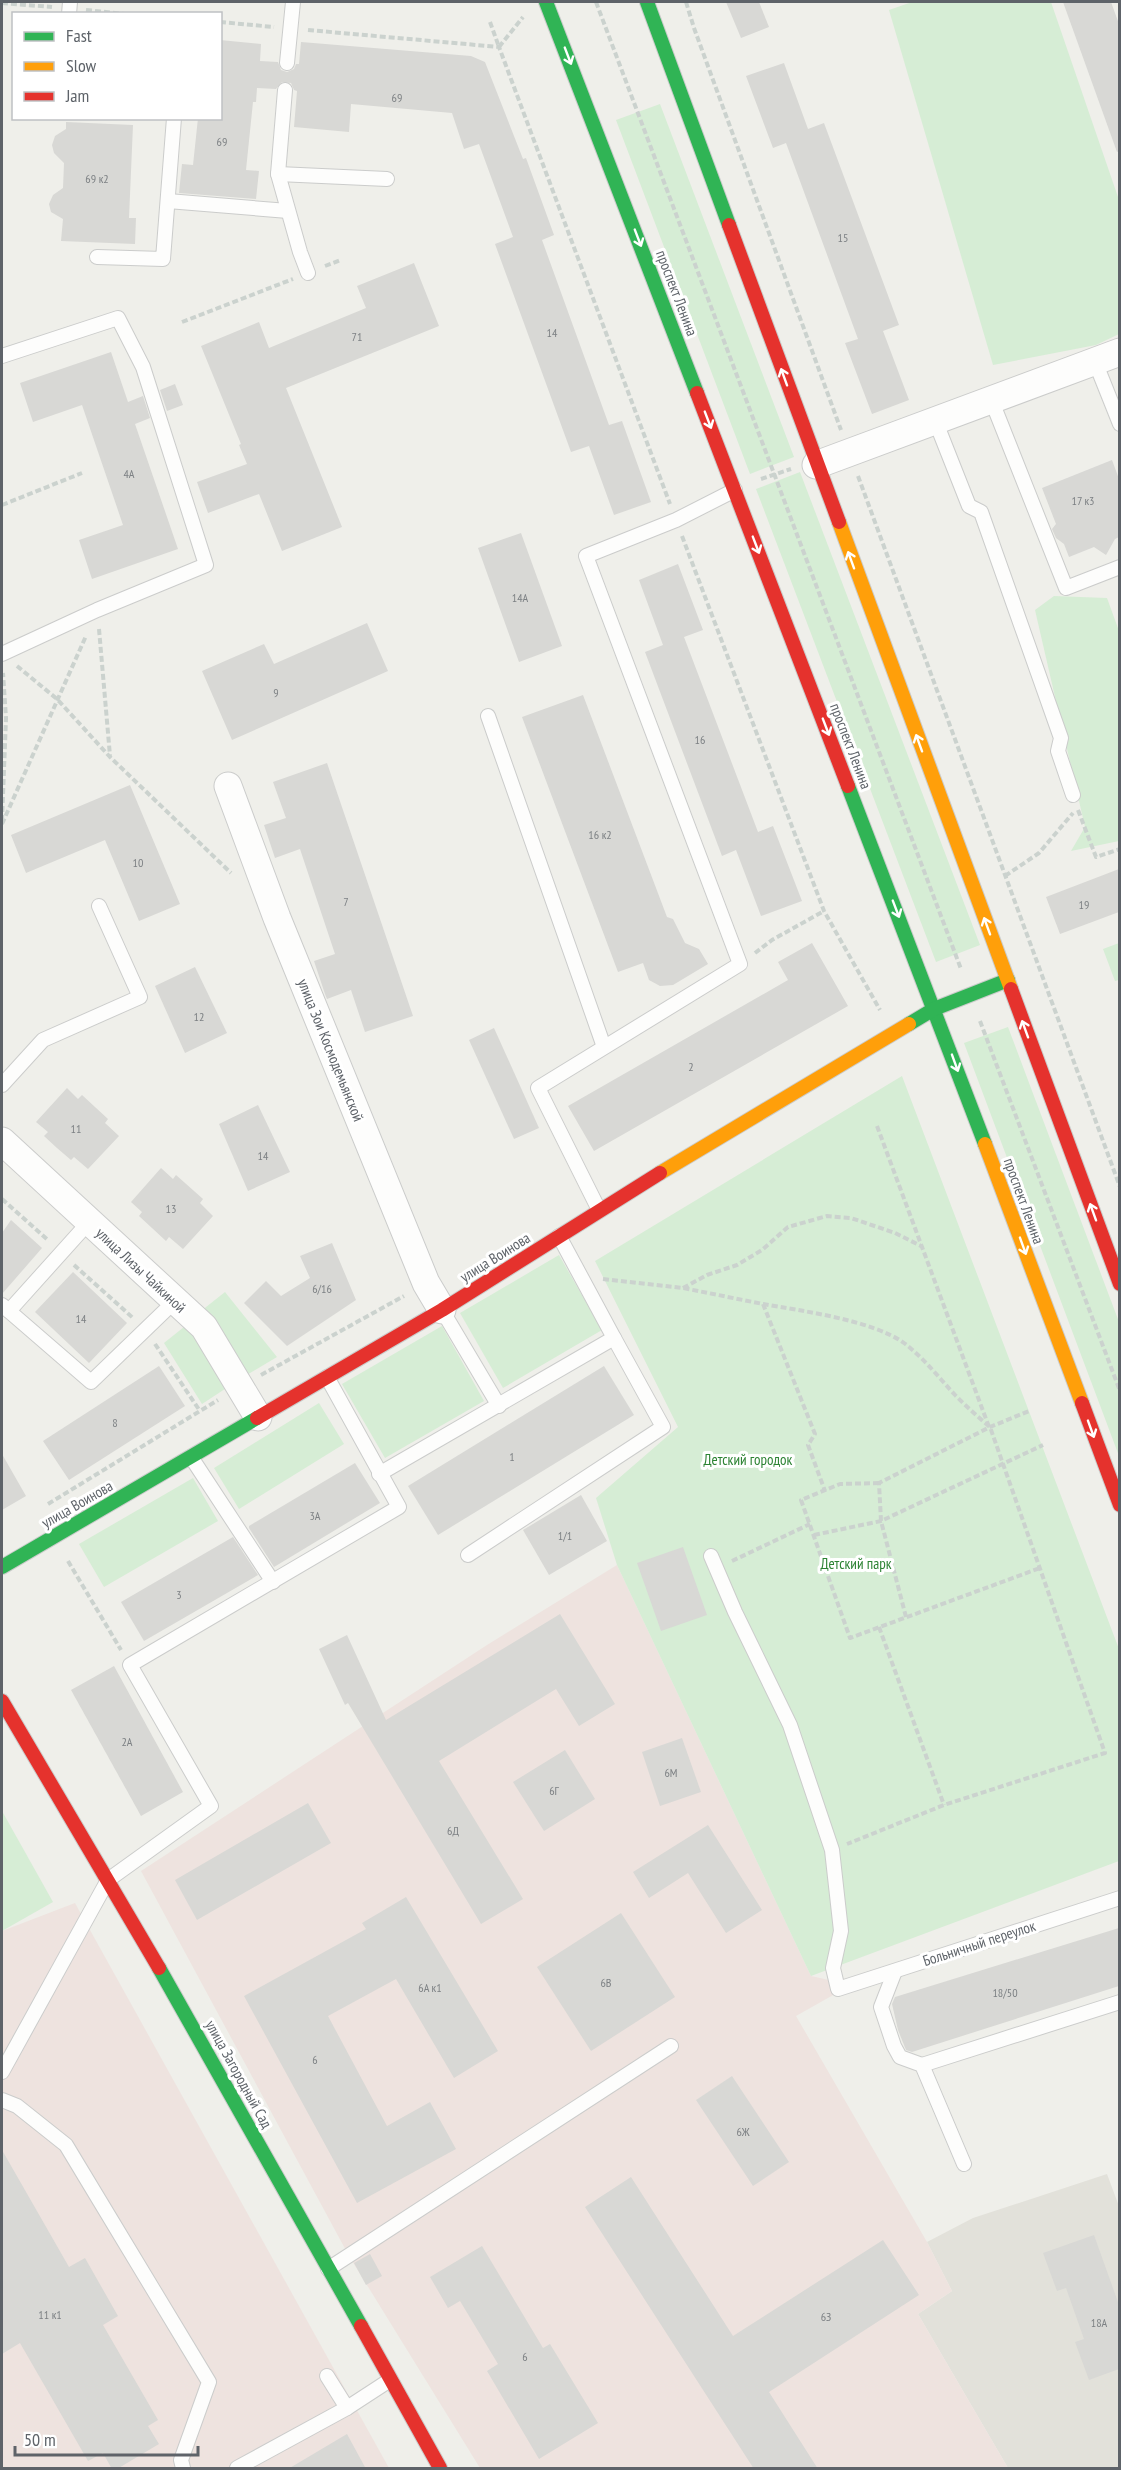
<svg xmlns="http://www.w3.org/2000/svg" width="1121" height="2470" font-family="'PT Sans Narrow',sans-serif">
<rect width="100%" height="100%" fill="#efefea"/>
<polygon fill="#e2e1da" points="1107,2174 1120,2209 1119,2468 1008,2468 918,2314 952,2291 927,2242 973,2218"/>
<g fill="#eee3df">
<polygon points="617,1565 811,1976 851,1985 796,2016 927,2242 952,2291 918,2314 1008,2468 480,2468 349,2256 141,1871 487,1645"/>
<polygon points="75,1903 389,2468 2,2468 2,1931"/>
</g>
<g fill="#d6edd5">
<polygon points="912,2 1051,2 1119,200 1119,334 1096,345 993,365 889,10"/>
<polygon points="660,104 794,457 750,474 616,120"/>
<polygon points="800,472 980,945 936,962 756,489"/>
<polygon points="1054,596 1107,598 1119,631 1119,841 1071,851 1085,827 1035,610"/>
<polygon points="1119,943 1119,980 1115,981 1103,949"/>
<polygon points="1008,1027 1119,1322 1119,1456 964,1043"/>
<polygon points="902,1076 1119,1649 1119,1861 811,1976 617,1565 596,1498 678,1427 595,1261"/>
<polygon points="559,1255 602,1330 503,1388 460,1313"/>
<polygon points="225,1292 277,1357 245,1376 201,1311"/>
<polygon points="189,1323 231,1385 202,1404 164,1343"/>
<polygon points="442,1326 484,1401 385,1458 342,1384"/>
<polygon points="319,1403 344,1444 239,1509 214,1468"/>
<polygon points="193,1478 218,1521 104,1587 79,1544"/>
<polygon points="2,1811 53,1902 2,1931"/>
</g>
<g fill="#d8d8d5">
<polygon points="726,2 759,2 769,27 741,38"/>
<polygon points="1063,2 1111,2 1119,24 1119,151 1117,152"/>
<polygon points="220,40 261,44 260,61 278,62 281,70 287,72 294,69 296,64 299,64 301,42 471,56 485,62 523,159 526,158 554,235 542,240 609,425 622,421 651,502 614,515 589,446 571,452 495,244 513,237 479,144 464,149 452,113 351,104 349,132 294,127 297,91 294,90 291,83 282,82 276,89 257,88 256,102 253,102 246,170 259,171 256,199 179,193 182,164 193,165 198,118 220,118"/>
<polygon points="784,63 808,129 824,123 899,325 883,331 909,400 872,414 845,343 858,339 786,143 773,148 746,76"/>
<polygon points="66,122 133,125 129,218 136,218 135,244 61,241 63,219 51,212 49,204 53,195 63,188 64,163 54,153 52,145 55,136 66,129"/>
<polygon points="414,263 439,326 286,388 342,527 282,551 259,494 208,513 197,482 247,464 239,445 241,444 201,346 259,322 269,348 366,308 357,286"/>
<polygon points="111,352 128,402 143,396 150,418 135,424 178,549 92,579 79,540 123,525 82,405 33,422 20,383"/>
<polygon points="175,384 183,405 167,411 160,390"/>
<polygon points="1112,460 1119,479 1119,537 1115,539 1106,555 1094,547 1069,557 1064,544 1056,538 1052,529 1056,524 1042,488"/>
<polygon points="521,533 562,646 519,662 478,548"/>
<polygon points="678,564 703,630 684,637 758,832 773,826 802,901 761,916 736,850 722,856 645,652 663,645 639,580"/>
<polygon points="367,623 388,671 232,740 202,671 264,644 274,664"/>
<polygon points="583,695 667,917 673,919 685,943 699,949 708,964 673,985 660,986 649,980 643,963 618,972 522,717"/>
<polygon points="327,763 413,1016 365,1032 351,990 327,999 325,994 314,961 335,954 300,849 275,858 264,825 286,818 273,782"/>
<polygon points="130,785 180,904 139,921 105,840 26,873 11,835"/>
<polygon points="1119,869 1119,912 1060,934 1046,897"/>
<polygon points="812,943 848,1006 594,1151 568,1106 788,980 778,962"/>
<polygon points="195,967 227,1033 185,1053 155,986"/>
<polygon points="494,1028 539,1128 514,1139 469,1040"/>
<polygon points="67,1088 78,1099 82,1095 108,1119 105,1123 119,1136 88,1169 74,1157 71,1160 57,1148 44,1136 48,1132 36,1122"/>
<polygon points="258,1105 290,1172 248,1191 219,1124"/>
<polygon points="161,1168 173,1179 176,1175 203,1199 200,1203 213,1216 183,1249 169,1237 166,1241 152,1228 139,1216 142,1212 131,1202"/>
<polygon points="11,1220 42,1248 2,1294 2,1233"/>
<polygon points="332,1243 356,1300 287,1346 244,1303 266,1281 281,1296 310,1278 300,1256"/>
<polygon points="73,1272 127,1323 89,1363 35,1312"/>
<polygon points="159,1366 185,1406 69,1480 43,1441"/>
<polygon points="604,1366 634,1415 438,1535 408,1486"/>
<polygon points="2,1454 26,1496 2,1510"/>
<polygon points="355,1463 380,1503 274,1567 249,1528 249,1526"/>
<polygon points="581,1495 607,1541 549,1575 523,1530"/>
<polygon points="233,1537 258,1575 144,1641 121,1602"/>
<polygon points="683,1547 707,1615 661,1631 637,1563"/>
<polygon points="560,1614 615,1704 579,1726 556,1689 439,1761 523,1899 481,1924 348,1703 345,1705 319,1649 347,1635 386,1720"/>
<polygon points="114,1666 183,1792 141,1816 71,1690"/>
<polygon points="682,1738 701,1792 660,1806 642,1752"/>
<polygon points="565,1750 595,1799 544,1831 513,1782"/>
<polygon points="308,1803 331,1843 197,1920 175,1880"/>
<polygon points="708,1825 762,1910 726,1933 688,1873 649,1898 633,1872"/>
<polygon points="406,1897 498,2051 454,2078 396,1979 328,2016 387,2126 430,2102 456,2149 357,2203 244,1996 366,1929 362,1923"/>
<polygon points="621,1913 675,1997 591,2051 537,1967"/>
<polygon points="1119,1928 1119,1986 912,2052 906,2050 898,2030 892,2004 895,1997"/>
<polygon points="732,2076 789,2162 753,2186 696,2100"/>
<polygon points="2,2150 69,2267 85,2258 118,2316 103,2325 158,2420 148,2426 159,2444 117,2469 112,2469 103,2453 88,2461 20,2343 2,2354"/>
<polygon points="631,2177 733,2336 883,2240 919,2295 769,2392 818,2469 754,2469 585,2207"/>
<polygon points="1094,2235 1119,2305 1119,2369 1089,2380 1075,2342 1084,2339 1066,2288 1057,2291 1043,2253"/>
<polygon points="482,2246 543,2348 550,2344 598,2423 539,2459 487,2371 498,2364 460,2301 448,2308 430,2277"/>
<polygon points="370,2254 382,2276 366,2285 354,2263"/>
<polygon points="347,2434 366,2469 288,2469"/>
</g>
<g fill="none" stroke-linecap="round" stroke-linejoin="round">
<defs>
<g id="lane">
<polyline points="69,14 70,2"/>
<polyline points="287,63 293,2"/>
<polyline points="285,90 278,174 300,252 308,273"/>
<polyline points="278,174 387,179"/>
<polyline points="168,201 288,211"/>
<polyline points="97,257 163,259 174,118"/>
<polyline points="2,356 118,318 143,367 206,565 97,610 2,654"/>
<polyline points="1094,359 1120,424"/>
<polyline points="991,399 1066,588 1120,567"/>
<polyline points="935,420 969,506 981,512 1061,738 1058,751 1073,795"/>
<polyline points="488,716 604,1047"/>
<polyline points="2,1085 43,1040 140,997 99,906"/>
<polyline points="599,1210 538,1088 740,964 586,556 676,520 735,490"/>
<polyline points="2,1305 91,1382 175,1301"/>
<polyline points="442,1310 499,1406"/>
<polyline points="9,1311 89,1222"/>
<polyline points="191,1457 273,1582"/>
<polyline points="379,1474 614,1338 559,1236"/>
<polyline points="468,1555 663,1427 614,1338"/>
<polyline points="711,1556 735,1612 790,1725 832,1850 841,1931 833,1968 838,1989 1120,1898"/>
<polyline points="895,1971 881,2007 894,2046 900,2057 922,2065 964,2164"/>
<polyline points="922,2065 1120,2002"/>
<polyline points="2,2072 108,1880 211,1806 130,1665 399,1507 327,1377"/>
<polyline points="2,2100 17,2106 66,2145 209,2382 181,2460 183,2468"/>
<polyline points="328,2269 671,2046"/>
<polyline points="327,2376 347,2408"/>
<polyline points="237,2468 347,2408 390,2380"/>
</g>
<g id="street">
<polyline points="816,465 1120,352"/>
<polyline points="228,786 277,918 426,1283 442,1310"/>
<polyline points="2,1141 204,1327 258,1417"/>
</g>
<g id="fast">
<polyline points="546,2 697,393"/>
<polyline points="647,2 729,225"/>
<polyline points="848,786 985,1144"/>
<polyline points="909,1024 934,1009 1008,980"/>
<polyline points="2,1567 257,1418"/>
<polyline points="159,1968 361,2326"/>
</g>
<g id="slow">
<polyline points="839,522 1011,989"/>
<polyline points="985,1144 1082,1403"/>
<polyline points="660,1173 909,1024"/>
</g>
<g id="jam">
<polyline points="729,225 839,522"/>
<polyline points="697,393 848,786"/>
<polyline points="1011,989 1120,1284"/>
<polyline points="1082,1403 1120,1505"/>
<polyline points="257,1418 442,1310 660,1173"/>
<polyline points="2,1701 159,1968"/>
<polyline points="361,2326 440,2468"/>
</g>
</defs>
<use href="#lane" stroke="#cbcccb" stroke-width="16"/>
<use href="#street" stroke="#cbcccb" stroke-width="29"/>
<use href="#fast" stroke="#cbcccb" stroke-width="16"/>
<use href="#slow" stroke="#cbcccb" stroke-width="16"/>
<use href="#jam" stroke="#cbcccb" stroke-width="16"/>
<g stroke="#cbd2ce" stroke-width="4" stroke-dasharray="6 3" stroke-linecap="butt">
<polyline points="596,2 961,969"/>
<polyline points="686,2 694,28 841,430"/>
<polyline points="2,3 52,7"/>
<polyline points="86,10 125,14"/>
<polyline points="220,22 274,27"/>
<polyline points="490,22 499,47"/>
<polyline points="308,30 499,47 670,504"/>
<polyline points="499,47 523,17"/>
<polyline points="325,266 341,260"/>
<polyline points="182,322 293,279"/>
<polyline points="858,476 1120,1187"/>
<polyline points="761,479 791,469"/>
<polyline points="2,505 82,473"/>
<polyline points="682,536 824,911 880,1010"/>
<polyline points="99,629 110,756"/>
<polyline points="17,666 57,699 110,757 231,873"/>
<polyline points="1078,810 1096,857 1120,849"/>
<polyline points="2,821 6,718 3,673"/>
<polyline points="2,824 86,636"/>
<polyline points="1005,876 1039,853 1073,813"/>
<polyline points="755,953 772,940 824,911"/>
<polyline points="980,1021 1120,1391"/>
<polyline points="877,1126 989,1427"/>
<polyline points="2,1199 49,1241"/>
<polyline points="74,1265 133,1318"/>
<polyline points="603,1279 683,1288 763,1304 815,1434 808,1445 825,1491"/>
<polyline points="683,1288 707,1275 737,1265 762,1250 788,1227 827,1216 851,1218 895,1233 921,1246"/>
<path d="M763,1304C802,1311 872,1320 904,1343C924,1358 939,1378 956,1396C967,1407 978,1417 990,1427L1105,1753L944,1805L847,1844"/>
<polyline points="155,1344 200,1411"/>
<polyline points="261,1375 404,1296"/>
<polyline points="879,1483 840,1484 801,1500 850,1638 1040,1568"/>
<polyline points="48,1504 218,1400"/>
<polyline points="814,1535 881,1521 1043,1445"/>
<polyline points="68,1561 121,1650"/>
<polyline points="732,1561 810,1524"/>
<polyline points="906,1617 881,1521 879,1483 990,1427 1029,1411"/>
<polyline points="879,1627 944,1805"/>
</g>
<use href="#lane" stroke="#fdfdfc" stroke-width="14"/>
<use href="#street" stroke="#fdfdfc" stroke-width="27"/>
<use href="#fast" stroke="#30b455" stroke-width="14"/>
<use href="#slow" stroke="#ff9f0a" stroke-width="14"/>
<use href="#jam" stroke="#e5322d" stroke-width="14"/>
</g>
<defs><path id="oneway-shaft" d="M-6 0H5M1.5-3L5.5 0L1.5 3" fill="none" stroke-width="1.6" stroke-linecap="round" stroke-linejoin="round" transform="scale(1.5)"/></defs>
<g stroke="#fff">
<use href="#oneway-shaft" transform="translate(568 56) rotate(69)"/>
<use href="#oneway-shaft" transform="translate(638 238) rotate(69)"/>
<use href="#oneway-shaft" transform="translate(784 377) rotate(-110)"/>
<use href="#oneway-shaft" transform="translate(708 420) rotate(69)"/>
<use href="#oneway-shaft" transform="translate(756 545) rotate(69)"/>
<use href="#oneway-shaft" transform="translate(851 560) rotate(-110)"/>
<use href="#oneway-shaft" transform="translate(826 727) rotate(69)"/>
<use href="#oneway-shaft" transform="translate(919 743) rotate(-110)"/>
<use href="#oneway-shaft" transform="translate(896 909) rotate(69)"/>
<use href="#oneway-shaft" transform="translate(987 926) rotate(-110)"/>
<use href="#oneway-shaft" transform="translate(1025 1029) rotate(-110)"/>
<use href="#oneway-shaft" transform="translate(955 1063) rotate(70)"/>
<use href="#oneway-shaft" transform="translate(1093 1212) rotate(-110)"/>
<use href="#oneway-shaft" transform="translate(1023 1246) rotate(70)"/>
<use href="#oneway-shaft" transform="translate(1091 1429) rotate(70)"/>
</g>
<g text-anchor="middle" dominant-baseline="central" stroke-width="6" stroke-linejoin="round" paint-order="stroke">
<g font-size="12" fill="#7d8184">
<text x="397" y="97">69</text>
<text x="222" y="141">69</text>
<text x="97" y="178">69 к2</text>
<text x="843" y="237">15</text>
<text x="552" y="332">14</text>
<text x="357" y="336">71</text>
<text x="129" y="473">4А</text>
<text x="1083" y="500">17 к3</text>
<text x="520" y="597">14А</text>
<text x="276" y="692">9</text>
<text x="700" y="739">16</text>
<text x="600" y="834">16 к2</text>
<text x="138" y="862">10</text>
<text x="346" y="901">7</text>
<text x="1084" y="904">19</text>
<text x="199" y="1016">12</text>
<text x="691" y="1066">2</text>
<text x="76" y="1128">11</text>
<text x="263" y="1155">14</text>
<text x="171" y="1208">13</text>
<text x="322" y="1288">6/16</text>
<text x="81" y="1318">14</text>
<text x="115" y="1422">8</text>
<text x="512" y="1456">1</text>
<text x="315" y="1515">3А</text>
<text x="565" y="1535">1/1</text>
<text x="179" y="1594">3</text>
<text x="127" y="1741">2А</text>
<text x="671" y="1772">6М</text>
<text x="554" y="1790">6Г</text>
<text x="453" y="1830">6Д</text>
<text x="606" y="1982">6В</text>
<text x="430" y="1987">6А к1</text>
<text x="1005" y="1992">18/50</text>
<text x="315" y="2059">6</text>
<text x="743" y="2131">6Ж</text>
<text x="50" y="2314">11 к1</text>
<text x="826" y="2316">6З</text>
<text x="1099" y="2322">18А</text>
<text x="525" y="2356">6</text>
</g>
<g font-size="15" fill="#5e6369" stroke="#fff">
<text transform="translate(677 293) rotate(69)">проспект Ленина</text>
<text transform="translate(851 746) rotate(69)">проспект Ленина</text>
<text transform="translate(331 1050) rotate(68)">улица Зои Космодемьянской</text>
<text transform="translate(1024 1201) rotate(70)">проспект Ленина</text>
<text transform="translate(495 1257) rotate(-32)">улица Воинова</text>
<text transform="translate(141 1270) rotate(43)">улица Лизы Чайкиной</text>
<text transform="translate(77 1504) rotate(-30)">улица Воинова</text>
<text transform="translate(979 1943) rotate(-18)">Больничный переулок</text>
<text transform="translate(239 2074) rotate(61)">улица Загородный Сад</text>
</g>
<g font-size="15" fill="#2b8232" stroke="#fff">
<text x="748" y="1459">Детский городок</text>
<text x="856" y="1563">Детский парк</text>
</g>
</g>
<rect width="1121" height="2470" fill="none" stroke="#5e6369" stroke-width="6"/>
<rect x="12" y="12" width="210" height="108" fill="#ffffff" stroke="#bfc1c3" stroke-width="1.5"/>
<rect x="24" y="32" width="30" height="9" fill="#30b455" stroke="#bfc1c3" stroke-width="1.5"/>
<text x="66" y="42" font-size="18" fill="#5e6369">Fast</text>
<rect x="24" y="62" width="30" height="9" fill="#ff9f0a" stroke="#bfc1c3" stroke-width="1.5"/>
<text x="66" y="72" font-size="18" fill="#5e6369">Slow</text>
<rect x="24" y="92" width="30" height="9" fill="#e5322d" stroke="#bfc1c3" stroke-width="1.5"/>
<text x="66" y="102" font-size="18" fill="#5e6369">Jam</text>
<path d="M15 2446v9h183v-9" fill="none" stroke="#5e6369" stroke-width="3"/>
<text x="24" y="2446" font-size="18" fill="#5e6369" stroke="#ffffff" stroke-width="4.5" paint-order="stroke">50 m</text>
</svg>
